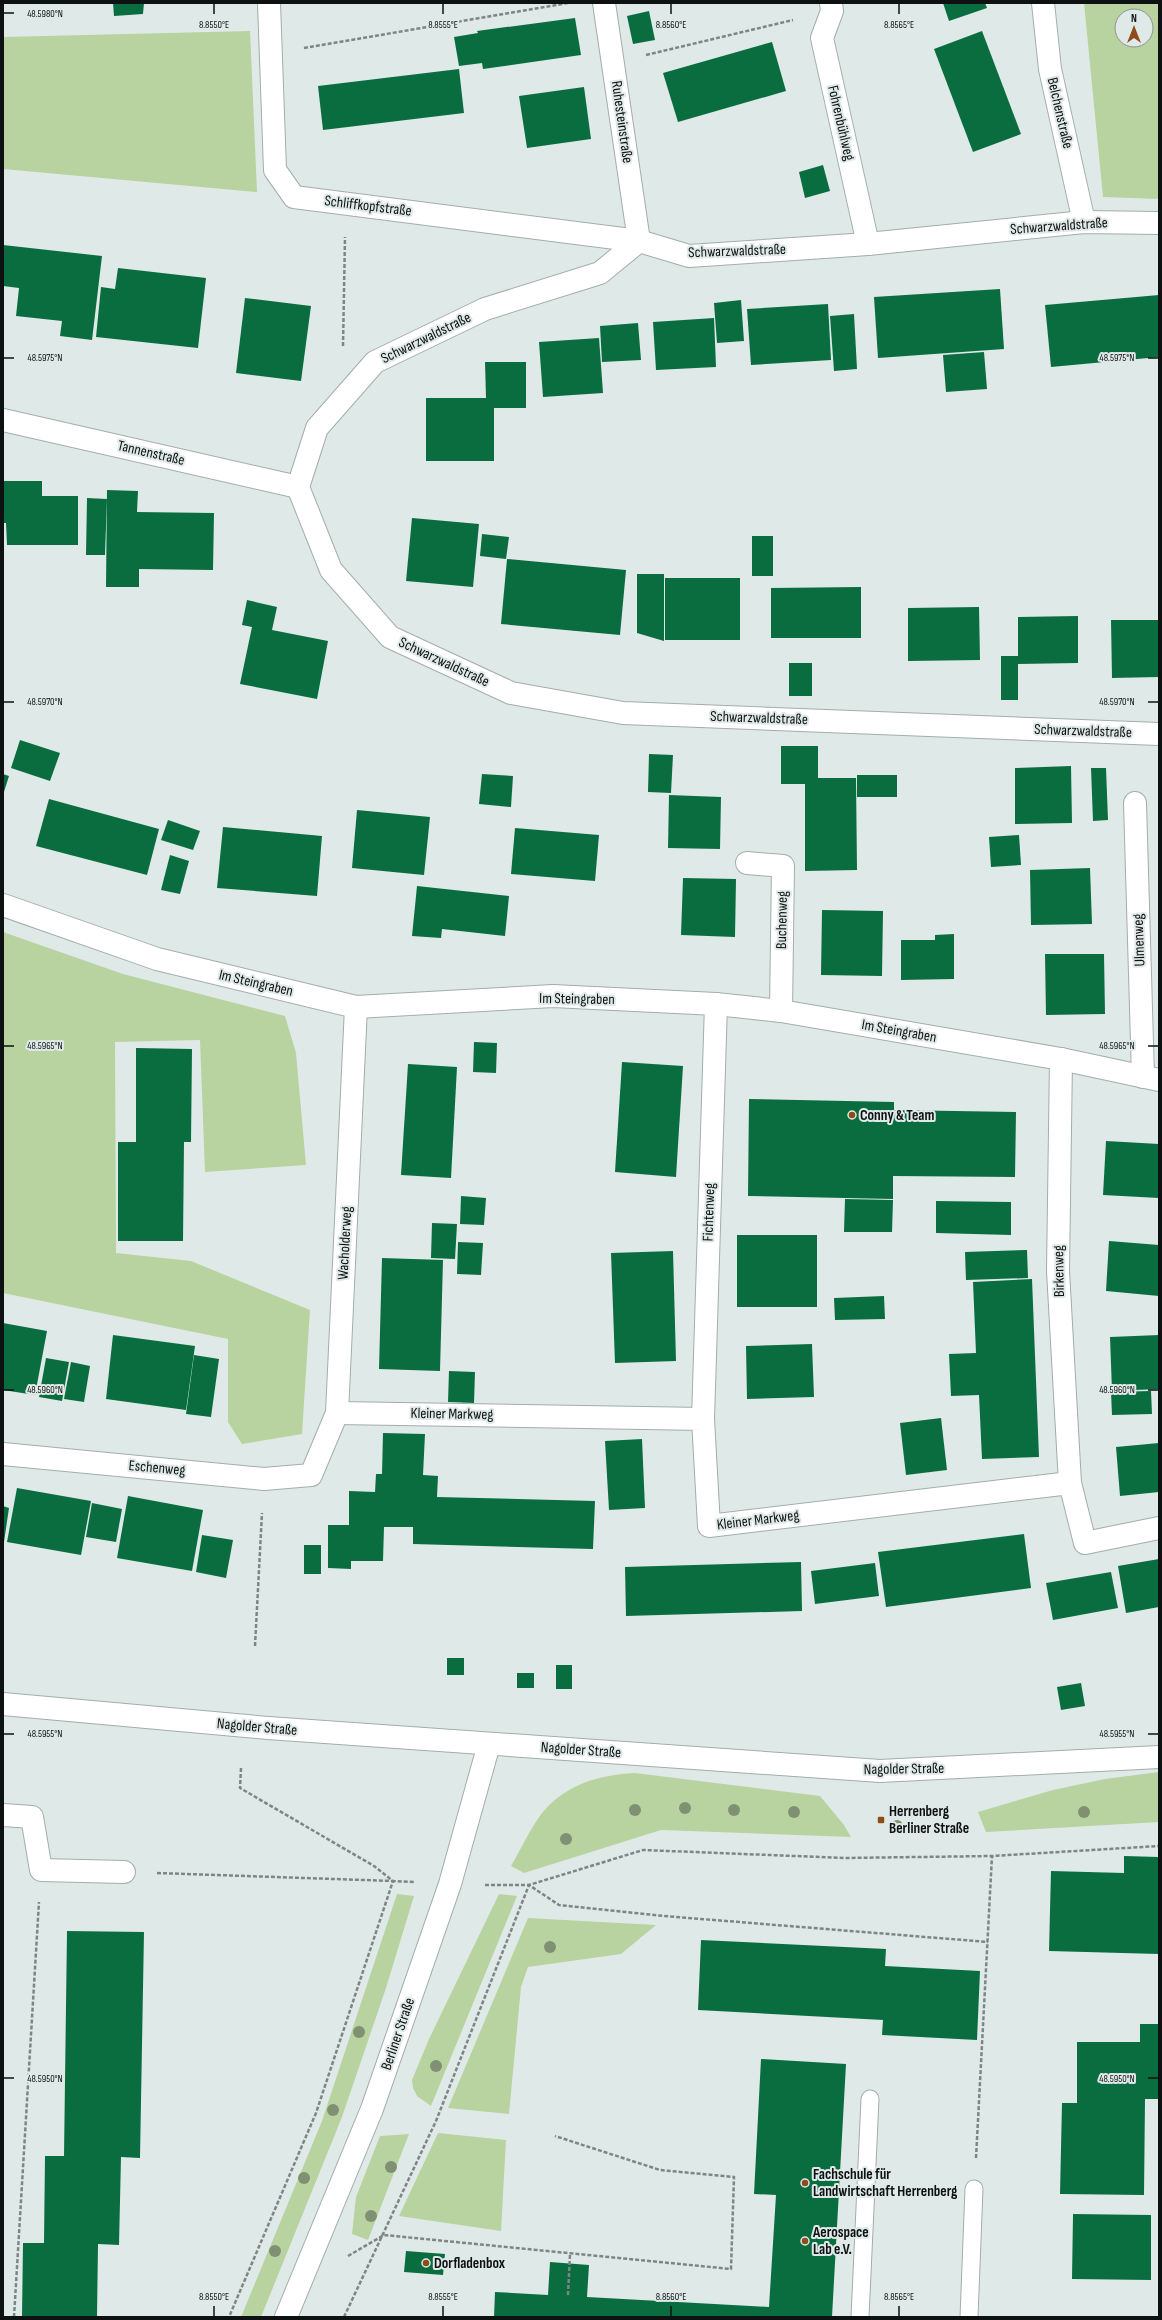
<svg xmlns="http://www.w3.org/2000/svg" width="1162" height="2320" font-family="'Sofia Sans Condensed',sans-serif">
<rect width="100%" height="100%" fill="#dfeae8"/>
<g fill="#b8d39f" fill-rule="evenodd">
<path d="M1084,3H1159V199L1103,197ZM1122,16H1146V40H1122Z"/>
<polygon points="250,31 257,192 3,169 3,37"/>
<polygon points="3,932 123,974 285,1016 296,1053 306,1165 205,1172 200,1040 115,1042 116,1253 191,1261 310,1310 302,1434 242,1444 228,1422 228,1339 3,1293"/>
<polygon points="1159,1772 1159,1822 986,1832 978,1812 1053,1790 1105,1779"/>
<path d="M635,1773L820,1796L844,1825L851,1837L661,1830L524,1873L511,1866C521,1849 530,1829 542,1813C566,1784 599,1775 635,1773Z"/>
<polygon points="397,1894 414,1896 386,1988 342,2117 261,2317 241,2317 322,2121"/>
<polygon points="499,1894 517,1896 431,2106 417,2096 413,2088 412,2080 429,2039"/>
<polygon points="528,1918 656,1925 621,1954 528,1967 521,1987 509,2114 448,2108"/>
<polygon points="438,2133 506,2140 501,2231 399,2216"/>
<polygon points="409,2134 368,2240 352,2234 356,2197 380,2136"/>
</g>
<g fill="#0a6d40">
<polygon points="113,3 144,3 143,14 114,16"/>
<polygon points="943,3 985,3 987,8 949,21"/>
<polygon points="649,11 655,40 633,44 627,16"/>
<polygon points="575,18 581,55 483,69 482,63 459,66 454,37 478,33 477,31"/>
<polygon points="982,31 1021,134 973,152 934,49"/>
<polygon points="772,42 786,91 678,122 663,73"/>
<polygon points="459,69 464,113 323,130 318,86"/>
<polygon points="584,87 591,139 527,148 519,96"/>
<polygon points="823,165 830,191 805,198 799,172"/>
<polygon points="3,245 102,256 92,340 60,336 62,321 16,316 19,288 3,286"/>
<polygon points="118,268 206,278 198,348 96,337 101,287 115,289"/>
<polygon points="1000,289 1004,349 878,358 874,297"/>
<polygon points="1159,295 1159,357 1051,367 1045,305"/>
<polygon points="245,298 311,306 301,381 236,373"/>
<polygon points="741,300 744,341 717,343 714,303"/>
<polygon points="828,304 831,360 751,365 747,309"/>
<polygon points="854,314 857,369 834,371 830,316"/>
<polygon points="714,318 716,367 656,370 653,322"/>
<polygon points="638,323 641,360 602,362 600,326"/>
<polygon points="599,338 603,393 543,397 539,342"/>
<polygon points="984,352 987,389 946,392 943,355"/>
<polygon points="485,362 526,362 526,408 494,408 494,461 426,461 426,398 486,398"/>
<polygon points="3,481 42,481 42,496 78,496 78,545 7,545 6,523 3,523"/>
<polygon points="107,490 138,491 137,512 214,513 213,570 139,569 139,587 106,587"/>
<polygon points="87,498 107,499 105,555 86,555"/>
<polygon points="412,518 479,524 473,587 406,581"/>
<polygon points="482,534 509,537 506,559 480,556"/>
<rect x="752" y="536" width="21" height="40"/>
<polygon points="507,559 626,570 620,635 501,624"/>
<polygon points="637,574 664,574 664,641 637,633"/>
<rect x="665" y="578" width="75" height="62"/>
<polygon points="861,587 861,638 771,638 771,588"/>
<polygon points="247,600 277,607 272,630 328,641 317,699 240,684 252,627 242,625"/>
<polygon points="979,607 980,660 908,661 908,608"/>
<polygon points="1078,616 1078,663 1018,664 1018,700 1001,700 1001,656 1018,656 1018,617"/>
<polygon points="1111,620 1159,620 1159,677 1112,678"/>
<rect x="789" y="663" width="23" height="33"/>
<polygon points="20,740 60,753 50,781 11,768"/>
<polygon points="781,746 818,746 818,778 856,778 857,870 805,871 805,784 781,784"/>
<polygon points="649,754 673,755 671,793 648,792"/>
<polygon points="1071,766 1072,823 1015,824 1015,768"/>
<polygon points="1091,768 1106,768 1108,820 1093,821"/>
<polygon points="3,774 9,776 3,795"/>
<polygon points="482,774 513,776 511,807 479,804"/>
<rect x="857" y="775" width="40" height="22"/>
<polygon points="669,795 721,797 720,849 668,848"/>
<polygon points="49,799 159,829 147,875 36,846"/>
<polygon points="357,810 430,817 424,875 352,868"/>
<polygon points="168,820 200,831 193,850 161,840"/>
<polygon points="223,827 322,836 317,896 217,888"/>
<polygon points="515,828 599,835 595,881 511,874"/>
<polygon points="1019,835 1021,865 991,867 989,837"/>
<polygon points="170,855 189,861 180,894 161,890"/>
<polygon points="1090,868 1092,924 1031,925 1030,870"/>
<polygon points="683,878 736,879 735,937 681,935"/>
<polygon points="417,886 509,896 505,936 442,929 441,938 412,936"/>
<polygon points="822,910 883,911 882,976 821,975"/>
<polygon points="954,934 954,979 901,980 901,940 935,940 935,935"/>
<polygon points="1045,954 1104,954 1105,1014 1046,1015"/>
<polygon points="474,1042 497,1043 496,1073 473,1072"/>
<polygon points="136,1048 192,1049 191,1142 184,1142 183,1241 118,1241 118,1142 136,1142"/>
<polygon points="622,1062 683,1066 676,1177 615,1172"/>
<polygon points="408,1064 457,1067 451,1178 401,1175"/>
<polygon points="749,1099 894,1102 894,1110 1016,1112 1015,1177 893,1176 893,1199 748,1196"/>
<polygon points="1106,1141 1159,1144 1159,1198 1103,1195"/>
<polygon points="461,1196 486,1198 484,1225 460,1224"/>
<polygon points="845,1199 893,1200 892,1232 844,1232"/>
<polygon points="936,1201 1011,1202 1011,1235 936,1233"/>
<polygon points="432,1223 457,1224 455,1259 431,1258"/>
<rect x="737" y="1235" width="80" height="72"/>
<polygon points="1109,1241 1159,1245 1159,1296 1106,1291"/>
<polygon points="458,1242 483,1243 481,1275 457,1274"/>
<polygon points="1027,1250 1028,1278 966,1280 965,1252"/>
<polygon points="673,1251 676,1361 615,1363 611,1253"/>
<polygon points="382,1258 443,1260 440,1371 379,1369"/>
<polygon points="1032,1279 1039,1457 982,1459 979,1395 951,1396 949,1354 976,1353 973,1282"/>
<polygon points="884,1296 885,1319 835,1320 834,1298"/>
<polygon points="3,1323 47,1331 35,1395 3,1390"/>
<polygon points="113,1335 195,1346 186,1410 106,1399"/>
<polygon points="1159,1335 1159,1389 1112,1391 1110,1337"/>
<polygon points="812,1344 814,1397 747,1399 746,1346"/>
<polygon points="194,1355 219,1359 211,1417 186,1414"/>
<polygon points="46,1358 69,1362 62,1401 39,1397"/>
<polygon points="71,1362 90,1366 84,1402 64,1399"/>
<polygon points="449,1371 475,1372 474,1403 448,1402"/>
<polygon points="1151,1391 1152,1414 1112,1415 1111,1392"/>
<polygon points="941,1418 947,1470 906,1475 900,1423"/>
<polygon points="383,1433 425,1434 423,1475 438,1476 437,1497 595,1501 593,1549 413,1544 413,1527 384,1527 383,1561 351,1561 351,1569 328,1568 328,1525 349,1525 349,1491 375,1492 376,1474 382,1474"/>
<polygon points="642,1439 645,1508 609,1510 605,1441"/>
<polygon points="1159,1443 1159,1492 1120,1496 1116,1447"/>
<polygon points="17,1488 91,1501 81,1555 7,1542"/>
<polygon points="128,1496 203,1510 192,1571 117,1558"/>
<polygon points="92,1503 122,1509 116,1542 86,1537"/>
<polygon points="3,1506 9,1508 4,1542 3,1542"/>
<polygon points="1024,1534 1031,1588 886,1607 878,1552"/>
<polygon points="202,1535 233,1540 226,1578 196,1572"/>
<rect x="304" y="1545" width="17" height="29"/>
<polygon points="1159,1559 1159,1607 1126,1613 1118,1566"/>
<polygon points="801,1562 802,1611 626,1616 625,1567"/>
<polygon points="875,1563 879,1596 815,1604 811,1571"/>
<polygon points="1111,1572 1118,1608 1053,1620 1046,1583"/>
<rect x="447" y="1658" width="17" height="17"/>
<rect x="556" y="1665" width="16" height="24"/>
<rect x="517" y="1673" width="17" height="15"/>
<polygon points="1081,1683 1085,1706 1061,1710 1057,1687"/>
<polygon points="1124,1856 1159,1857 1159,1954 1049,1951 1051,1871 1124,1873"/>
<polygon points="67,1931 144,1932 140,2158 121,2157 119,2245 98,2244 97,2317 22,2317 23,2243 44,2243 45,2156 64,2156"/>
<polygon points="701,1940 886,1949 885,1966 980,1971 977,2040 882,2035 883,2020 698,2010"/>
<polygon points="1140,2024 1159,2024 1159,2099 1145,2099 1144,2195 1060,2194 1062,2103 1077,2103 1077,2042 1140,2042"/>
<polygon points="761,2059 846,2064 832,2317 494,2317 495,2292 548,2295 550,2262 589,2265 587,2297 769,2307 776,2195 754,2194"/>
<polygon points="1073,2214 1151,2215 1151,2280 1072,2279"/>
<polygon points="406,2251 445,2254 443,2275 404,2272"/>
</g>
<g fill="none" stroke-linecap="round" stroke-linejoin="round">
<defs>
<g id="service">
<polyline points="860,2317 870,2099"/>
<polyline points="969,2317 974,2189"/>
</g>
<g id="minor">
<polyline points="269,3 275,170 294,197 639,241 689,256 868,244 1084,222 1159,223"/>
<polyline points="604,3 639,241"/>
<polyline points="831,3 832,11 822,38 868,244"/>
<polyline points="1043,3 1050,69 1084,222"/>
<polyline points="639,241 600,273 485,309 375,362 317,428 298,487 331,570 390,637 511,693 623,713 1159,734"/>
<polyline points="3,420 298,487"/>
<polyline points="1135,803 1143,1077"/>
<polyline points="747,863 783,866 781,1011"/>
<polyline points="3,905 157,959 356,1007 553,996 716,1004 781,1011 1061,1059 1159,1080"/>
<polyline points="1061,1059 1058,1271 1070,1483"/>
<polyline points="337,1413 703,1419 709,1526 1070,1483 1085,1543 1159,1528"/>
<polyline points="703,1419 716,1004"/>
<polyline points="3,1454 264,1479 311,1475 337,1413 356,1007"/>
<polyline points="3,1815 32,1817 41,1870 124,1872"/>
<polyline points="286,2317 372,2109 450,1884 489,1744"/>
</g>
<polyline id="secondary" points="3,1704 268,1728 880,1771 1159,1757"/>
</defs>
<use href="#service" stroke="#a3adab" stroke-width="19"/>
<use href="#minor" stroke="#a3adab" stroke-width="24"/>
<use href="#secondary" stroke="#a3adab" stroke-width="24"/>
<g stroke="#7e8685" stroke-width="2.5" stroke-dasharray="4 2" stroke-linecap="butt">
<polyline points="304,48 568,3"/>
<polyline points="646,55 793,20"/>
<polyline points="343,346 345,237"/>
<polyline points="255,1646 262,1513"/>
<polyline points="241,1768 240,1788 374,1866 393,1881 414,1882"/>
<polyline points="157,1873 393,1881 316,2113 229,2317"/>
<polyline points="485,1885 529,1885 643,1850 845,1858 992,1856 1159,1846"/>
<polyline points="976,2158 992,1856"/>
<polyline points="348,2256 384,2235 731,2269 734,2177 660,2170 555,2136"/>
<polyline points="568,2295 570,2254"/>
<polyline points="14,2317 39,1902"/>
<polyline points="344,2317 436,2121 529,1885 559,1905 664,1916 988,1942"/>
</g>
<use href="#service" stroke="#fff" stroke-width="17"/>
<use href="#minor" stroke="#fff" stroke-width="22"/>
<use href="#secondary" stroke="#fff" stroke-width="22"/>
</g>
<g fill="#7f9172">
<circle cx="685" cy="1808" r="6"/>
<circle cx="635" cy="1810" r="6"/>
<circle cx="734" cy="1810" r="6"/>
<circle cx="794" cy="1812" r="6"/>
<circle cx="1084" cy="1812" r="6"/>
<circle cx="897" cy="1826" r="6"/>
<circle cx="566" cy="1839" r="6"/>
<circle cx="550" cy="1947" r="6"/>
<circle cx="359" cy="2032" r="6"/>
<circle cx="436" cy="2066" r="6"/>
<circle cx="333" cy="2110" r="6"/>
<circle cx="391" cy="2167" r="6"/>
<circle cx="304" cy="2178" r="6"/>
<circle cx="371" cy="2216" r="6"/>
<circle cx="275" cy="2251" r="6"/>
</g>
<path fill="none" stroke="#0e1111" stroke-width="1.5" d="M214,4V14M443,4V14M671,4V14M899,4V14M4,13H14M4,358H14M1148,358H1158M4,702H14M1148,702H1158M4,1046H14M1148,1046H1158M4,1390H14M1148,1390H1158M4,1734H14M1148,1734H1158M4,2078H14M1148,2078H1158M214,2306V2316M443,2306V2316M671,2306V2316M899,2306V2316"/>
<g fill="#8e4c1b" stroke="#dfeae8" stroke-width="1.5">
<circle cx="852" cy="1115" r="4"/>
<rect x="877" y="1816" width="8" height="8" rx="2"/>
<circle cx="805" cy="2183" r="4"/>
<circle cx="805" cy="2241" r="4"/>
<circle cx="426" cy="2263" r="4"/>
</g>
<g text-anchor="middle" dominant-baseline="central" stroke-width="4" stroke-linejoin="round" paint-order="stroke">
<g font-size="15" fill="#0e1111" stroke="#dfeae8">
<text transform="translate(1060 113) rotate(77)">Belchenstraße</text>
<text transform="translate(622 122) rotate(82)">Ruhesteinstraße</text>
<text transform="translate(841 123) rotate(77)">Fohrenbühlweg</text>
<text transform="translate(368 206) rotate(7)">Schliffkopfstraße</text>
<text transform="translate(1059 226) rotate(-4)">Schwarzwaldstraße</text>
<text transform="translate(737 251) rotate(-2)">Schwarzwaldstraße</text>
<text transform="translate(426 338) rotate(-26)">Schwarzwaldstraße</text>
<text transform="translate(151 453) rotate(13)">Tannenstraße</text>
<text transform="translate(444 662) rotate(25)">Schwarzwaldstraße</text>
<text transform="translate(759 718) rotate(2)">Schwarzwaldstraße</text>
<text transform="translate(1083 731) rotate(2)">Schwarzwaldstraße</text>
<text transform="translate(782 920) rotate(-89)">Buchenweg</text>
<text transform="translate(1139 940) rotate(-92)">Ulmenweg</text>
<text transform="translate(256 983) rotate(13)">Im Steingraben</text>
<text transform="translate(577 999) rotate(1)">Im Steingraben</text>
<text transform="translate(899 1031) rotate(10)">Im Steingraben</text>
<text transform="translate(709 1212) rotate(-88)">Fichtenweg</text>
<text transform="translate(345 1243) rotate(-87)">Wacholderweg</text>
<text transform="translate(1059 1271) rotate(-91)">Birkenweg</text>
<text transform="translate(452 1414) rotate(1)">Kleiner Markweg</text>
<text transform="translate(157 1468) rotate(5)">Eschenweg</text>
<text transform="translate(758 1520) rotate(-7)">Kleiner Markweg</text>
<text transform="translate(257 1727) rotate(5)">Nagolder Straße</text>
<text transform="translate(581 1750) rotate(4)">Nagolder Straße</text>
<text transform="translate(904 1769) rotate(-1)">Nagolder Straße</text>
<text transform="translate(398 2034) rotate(-71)">Berliner Straße</text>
</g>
<g font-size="15" font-weight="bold" fill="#0e1111" stroke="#dfeae8" text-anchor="start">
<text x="860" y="1115">Conny &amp; Team</text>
<text x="889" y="1811">Herrenberg<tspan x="889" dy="17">Berliner Straße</tspan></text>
<text x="813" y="2174">Fachschule für<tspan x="813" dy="17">Landwirtschaft Herrenberg</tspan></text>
<text x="813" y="2232">Aerospace<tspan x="813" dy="17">Lab e.V.</tspan></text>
<text x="434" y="2263">Dorfladenbox</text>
</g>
</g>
<g font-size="10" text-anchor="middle" fill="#0e1111" stroke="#dfeae8" stroke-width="4" stroke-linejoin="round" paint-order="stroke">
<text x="45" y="17">48.5980°N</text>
<text x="214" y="28">8.8550°E</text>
<text x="443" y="28">8.8555°E</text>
<text x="671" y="28">8.8560°E</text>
<text x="899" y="28">8.8565°E</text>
<text x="45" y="361">48.5975°N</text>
<text x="1117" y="361">48.5975°N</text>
<text x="45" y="705">48.5970°N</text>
<text x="1117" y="705">48.5970°N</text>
<text x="45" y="1049">48.5965°N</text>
<text x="1117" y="1049">48.5965°N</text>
<text x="45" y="1393">48.5960°N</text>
<text x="1117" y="1393">48.5960°N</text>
<text x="45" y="1737">48.5955°N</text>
<text x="1117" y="1737">48.5955°N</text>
<text x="45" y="2082">48.5950°N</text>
<text x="1117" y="2082">48.5950°N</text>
<text x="214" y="2300">8.8550°E</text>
<text x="443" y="2300">8.8555°E</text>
<text x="671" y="2300">8.8560°E</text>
<text x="899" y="2300">8.8565°E</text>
</g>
<rect width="1162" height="2320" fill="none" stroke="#0e1111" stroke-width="8"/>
<g transform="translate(1134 28)"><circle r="19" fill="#dfeae8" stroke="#8b9392"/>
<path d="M0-3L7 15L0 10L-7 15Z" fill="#8e4c1b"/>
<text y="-6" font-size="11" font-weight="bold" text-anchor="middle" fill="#0e1111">N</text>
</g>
</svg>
